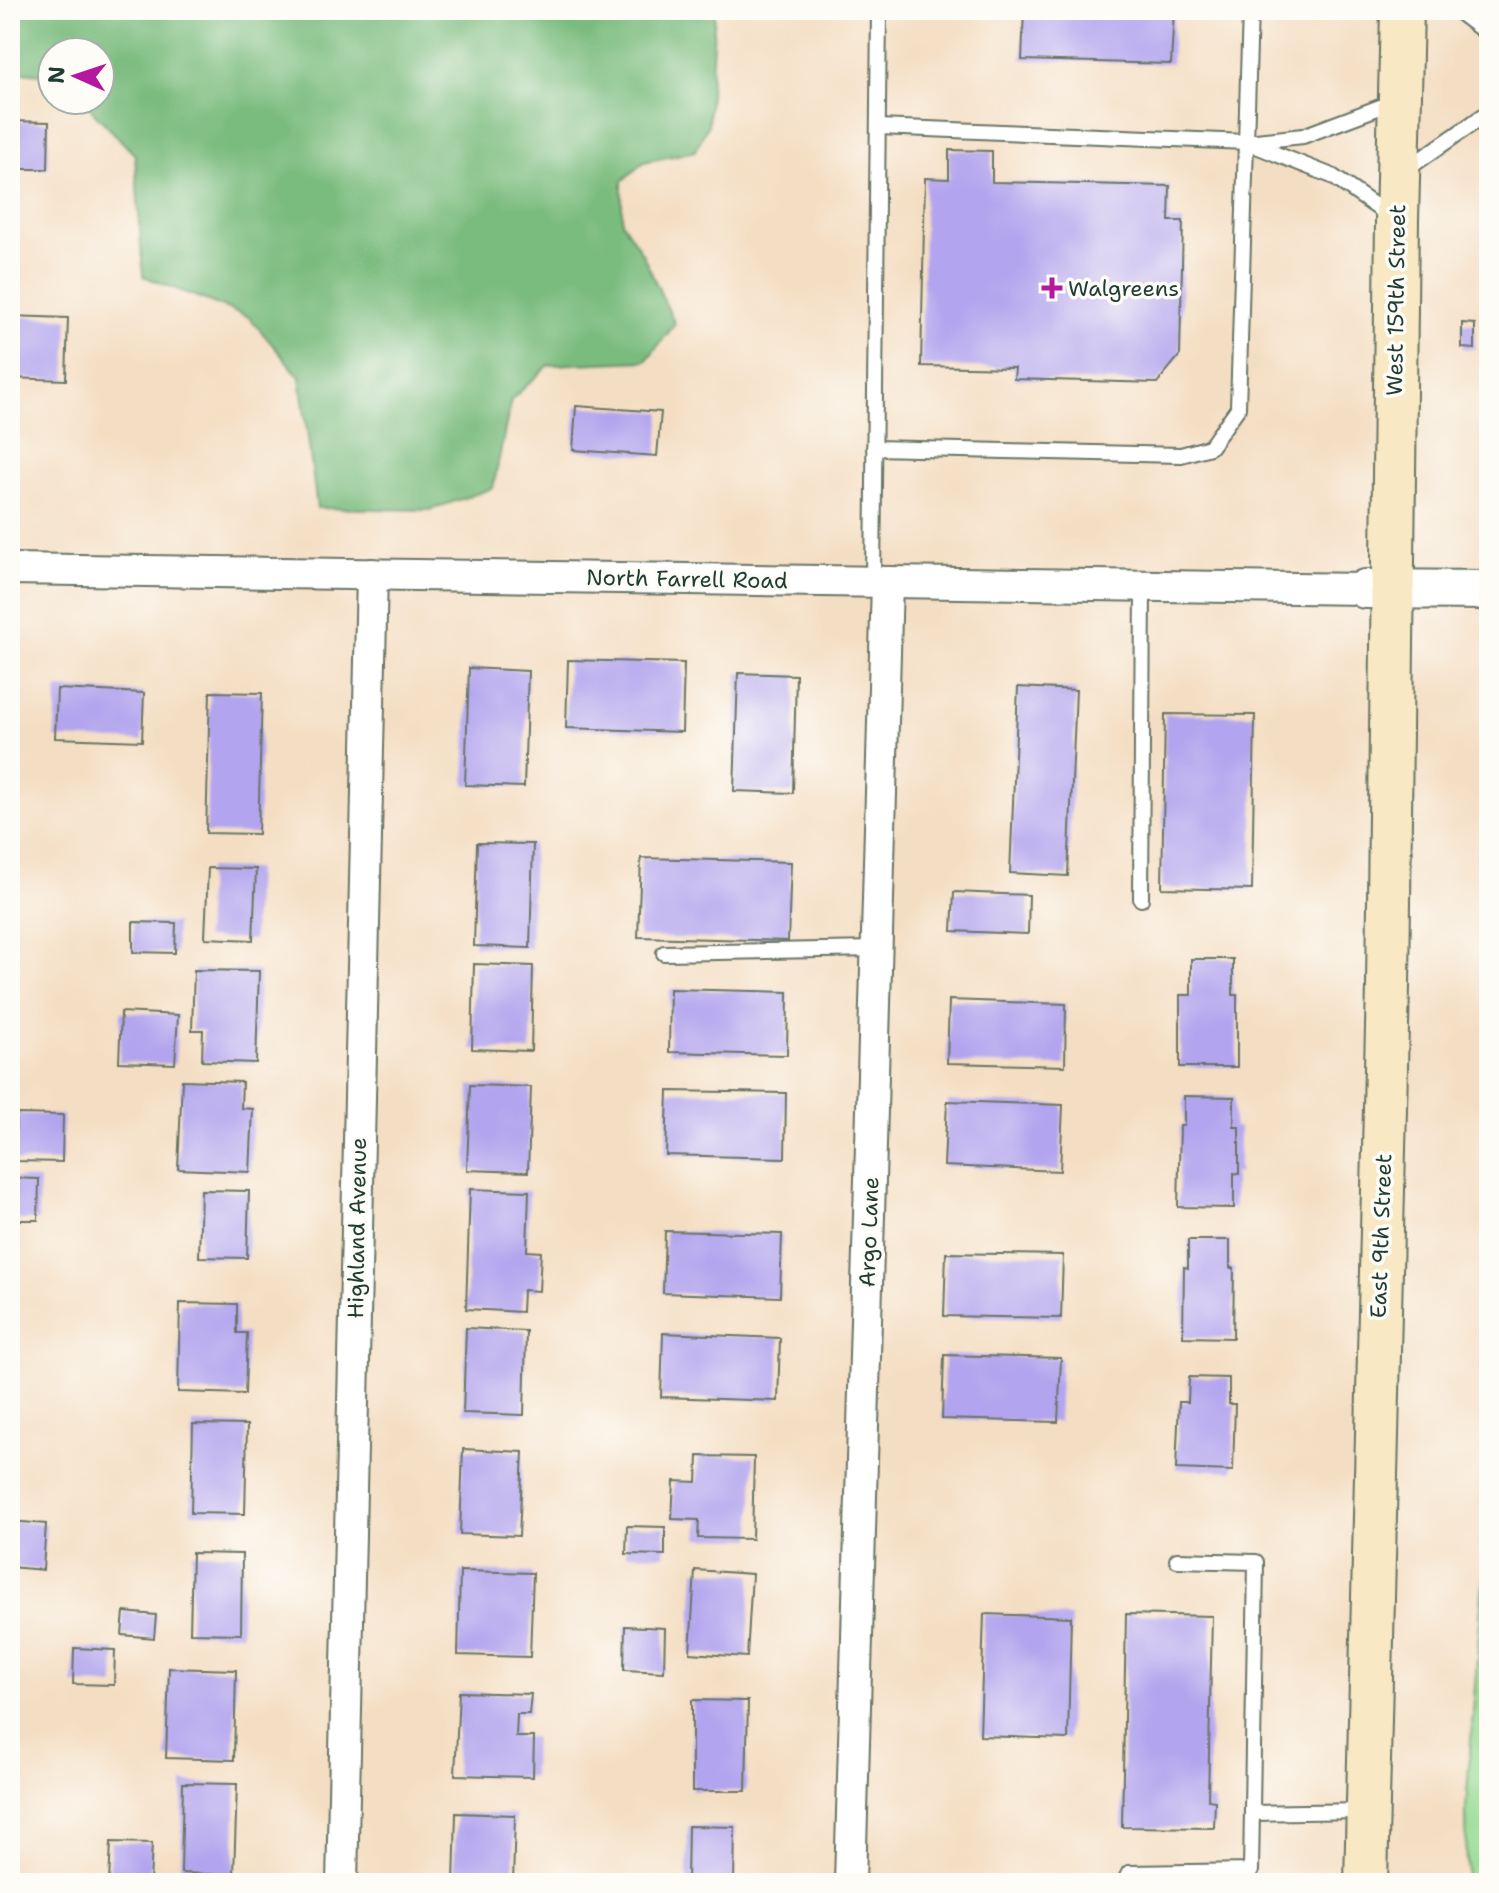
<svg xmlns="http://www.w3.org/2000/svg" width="1499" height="1893" font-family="'Shantell Sans',sans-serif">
<rect width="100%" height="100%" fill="#fdfcf7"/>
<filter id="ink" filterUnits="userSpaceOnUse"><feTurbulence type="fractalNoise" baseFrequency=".0125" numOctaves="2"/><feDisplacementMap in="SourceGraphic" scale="16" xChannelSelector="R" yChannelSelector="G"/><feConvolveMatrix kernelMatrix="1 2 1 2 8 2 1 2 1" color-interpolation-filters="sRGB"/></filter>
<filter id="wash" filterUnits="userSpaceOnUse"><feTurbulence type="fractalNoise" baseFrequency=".006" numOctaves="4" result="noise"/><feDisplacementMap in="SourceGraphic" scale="32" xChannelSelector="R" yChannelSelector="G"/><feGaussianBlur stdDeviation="1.8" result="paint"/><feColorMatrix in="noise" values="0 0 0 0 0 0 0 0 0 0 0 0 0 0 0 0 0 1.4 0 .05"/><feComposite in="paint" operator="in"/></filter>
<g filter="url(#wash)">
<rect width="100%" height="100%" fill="#f4dec3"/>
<polygon fill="#98dc94" stroke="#5c8c64" stroke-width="2" points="1489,1556 1489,1883 1467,1883 1466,1808 1482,1591"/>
<polygon fill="#7abc7e" stroke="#4c7c59" stroke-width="2" points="10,10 715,10 708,125 695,151 644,162 622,181 622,222 643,255 675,324 646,361 549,365 511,400 493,488 430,510 317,508 300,377 249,317 143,276 135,155 82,100 100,100 100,52 52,52 52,75 10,71"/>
<g id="blocks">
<g fill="#b2a4ee">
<polygon points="1024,10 1174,10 1171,64 1022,60"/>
<polygon points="10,121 49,122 48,169 10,169"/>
<polygon points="949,150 992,151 992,182 1170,186 1169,221 1183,221 1180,355 1157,383 1014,379 1015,368 921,366 925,178 949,179"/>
<polygon points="10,316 68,318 66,380 10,378"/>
<polygon points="1462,323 1475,324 1475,349 1462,348"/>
<polygon points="576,406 661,412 657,456 573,450"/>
<polygon points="568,660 684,663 682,732 566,728"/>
<polygon points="469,668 528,671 524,787 465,785"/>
<polygon points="738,673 796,675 793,793 734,791"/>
<polygon points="1018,687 1076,690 1068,876 1010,873"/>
<polygon points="57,689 144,693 142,741 55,738"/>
<polygon points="210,692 262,693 258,834 206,833"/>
<polygon points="1165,714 1255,715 1252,890 1162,888"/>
<polygon points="477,843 533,844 530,948 474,946"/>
<polygon points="641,858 791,862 788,941 638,937"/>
<polygon points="208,868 256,869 253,940 205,938"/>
<polygon points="954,892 1029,895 1028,934 952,931"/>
<polygon points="133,922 176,923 175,953 133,952"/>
<polygon points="1191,959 1233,959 1233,995 1237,995 1237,1067 1180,1067 1180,995 1191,995"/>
<polygon points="474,964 533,966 531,1051 472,1049"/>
<polygon points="194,970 259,971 256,1063 202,1061 203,1030 192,1030"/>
<polygon points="670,989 788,992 787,1055 669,1052"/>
<polygon points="949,1000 1066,1004 1065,1066 947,1063"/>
<polygon points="121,1012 178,1015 175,1064 119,1062"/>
<polygon points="182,1080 242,1082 241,1108 253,1109 250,1172 178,1169"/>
<polygon points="470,1085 531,1087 528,1172 467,1170"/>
<polygon points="668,1091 786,1093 785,1158 666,1155"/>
<polygon points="1184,1096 1234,1097 1234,1127 1239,1127 1239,1174 1234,1173 1234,1208 1178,1207 1180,1126 1184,1126"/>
<polygon points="947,1101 1063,1105 1060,1171 944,1166"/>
<polygon points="16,1114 63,1115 62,1162 16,1161"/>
<polygon points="10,1178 39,1179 38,1220 10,1220"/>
<polygon points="470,1189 529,1191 527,1251 541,1252 539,1291 523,1290 522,1312 466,1309"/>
<polygon points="201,1190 249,1191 247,1258 199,1257"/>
<polygon points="665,1231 782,1234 780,1297 663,1293"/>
<polygon points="1188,1240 1230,1240 1230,1268 1234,1268 1233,1338 1183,1337 1184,1267 1188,1268"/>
<polygon points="946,1253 1063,1255 1061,1318 944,1316"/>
<polygon points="180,1303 237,1304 237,1333 247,1333 245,1394 178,1392"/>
<polygon points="466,1328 526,1331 524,1415 463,1413"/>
<polygon points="663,1333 780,1338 778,1401 661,1397"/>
<polygon points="944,1355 1061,1358 1058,1422 942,1419"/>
<polygon points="1189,1377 1229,1378 1229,1404 1235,1404 1233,1471 1176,1469 1179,1402 1188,1402"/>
<polygon points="193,1424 247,1425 245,1514 191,1513"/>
<polygon points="463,1449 523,1452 519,1536 460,1534"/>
<polygon points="698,1456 754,1457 752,1539 698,1538 699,1520 672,1519 674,1481 697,1482"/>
<polygon points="10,1521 46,1524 43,1570 10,1567"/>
<polygon points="627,1526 665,1527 665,1555 626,1554"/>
<polygon points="192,1553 242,1554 241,1634 190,1633"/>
<polygon points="695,1570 752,1574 747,1657 690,1653"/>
<polygon points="460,1571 533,1573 530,1657 458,1655"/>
<polygon points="124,1612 156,1615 154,1638 122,1635"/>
<polygon points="984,1614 1071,1617 1068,1739 980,1736"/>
<polygon points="1126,1614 1212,1616 1208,1800 1215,1801 1214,1828 1122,1827"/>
<polygon points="625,1626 665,1628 664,1672 624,1670"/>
<polygon points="74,1648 115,1650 114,1685 73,1684"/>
<polygon points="169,1668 236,1670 234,1760 166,1758"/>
<polygon points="459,1692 531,1694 529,1714 517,1714 516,1737 534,1737 533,1777 455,1775"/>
<polygon points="692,1700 748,1701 746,1791 692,1791"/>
<polygon points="183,1783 237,1784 234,1875 181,1873"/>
<polygon points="456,1813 515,1815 513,1883 454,1883"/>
<polygon points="688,1826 735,1827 734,1883 687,1883"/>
<polygon points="111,1842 152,1843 150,1883 109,1883"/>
</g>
</g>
</g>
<g filter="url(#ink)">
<use href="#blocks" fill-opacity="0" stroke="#6a7566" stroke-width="2"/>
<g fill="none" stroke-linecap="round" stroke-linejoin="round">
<defs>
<g id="service">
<polyline points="1456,10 1489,35"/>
<polyline points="878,127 1247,142 1303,136 1396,101"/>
<polyline points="1251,144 1332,176 1391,217"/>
<polyline points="1404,171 1489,112"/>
<polyline points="874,448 1181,455 1210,447 1238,408 1250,10"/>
<polyline points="873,581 879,10"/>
<polyline points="1141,899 1143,586"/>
<polyline points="664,953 877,949"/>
<polyline points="1252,1813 1363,1811"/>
<polyline points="1124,1883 1129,1873 1251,1871 1256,1562 1177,1560"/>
</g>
<g id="minor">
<polyline points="10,569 1365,589"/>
<polyline points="342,1883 372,574"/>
<polyline points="850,1883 887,582"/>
</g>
<polyline id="tertiary" points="1365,589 1489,590"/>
<polyline id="secondary" points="1366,1883 1388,986 1397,221 1402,10"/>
</defs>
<use href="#service" stroke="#6a7566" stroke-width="18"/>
<use href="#minor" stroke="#6a7566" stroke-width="34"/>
<use href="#tertiary" stroke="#6a7566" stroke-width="42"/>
<use href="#secondary" stroke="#6a7566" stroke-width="46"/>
<use href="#service" stroke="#fff" stroke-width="14"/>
<use href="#minor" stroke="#fff" stroke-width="30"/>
<use href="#tertiary" stroke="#fff" stroke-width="38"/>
<use href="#secondary" stroke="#f8e8c3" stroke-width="42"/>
</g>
</g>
<path fill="#b5179e" stroke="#fdfcf7" stroke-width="3" d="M1048 276h8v8h8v8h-8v8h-8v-8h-8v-8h8z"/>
<g text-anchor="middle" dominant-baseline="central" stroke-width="7" stroke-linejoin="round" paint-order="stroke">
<g font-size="22" fill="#1f3d34" stroke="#fdfcf7" text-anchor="start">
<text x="1068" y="288">Walgreens</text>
</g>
<g font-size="22" fill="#1f3d34" stroke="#fdfcf7">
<text transform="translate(1396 300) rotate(-89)">West 159th Street</text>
<text transform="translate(687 579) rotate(1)">North Farrell Road</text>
<text transform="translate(357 1228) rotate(-89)">Highland Avenue</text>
<text transform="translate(869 1232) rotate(-88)">Argo Lane</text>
<text transform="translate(1381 1236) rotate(-88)">East 9th Street</text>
</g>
</g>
<rect width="1499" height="1893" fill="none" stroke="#fdfcf7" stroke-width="40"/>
<g transform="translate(76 76) rotate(273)"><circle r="38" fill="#fdfcf7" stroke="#a4b0a9" stroke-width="2"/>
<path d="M0-6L14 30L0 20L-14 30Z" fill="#b5179e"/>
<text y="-12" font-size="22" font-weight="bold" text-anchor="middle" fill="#1f3d34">N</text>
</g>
</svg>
